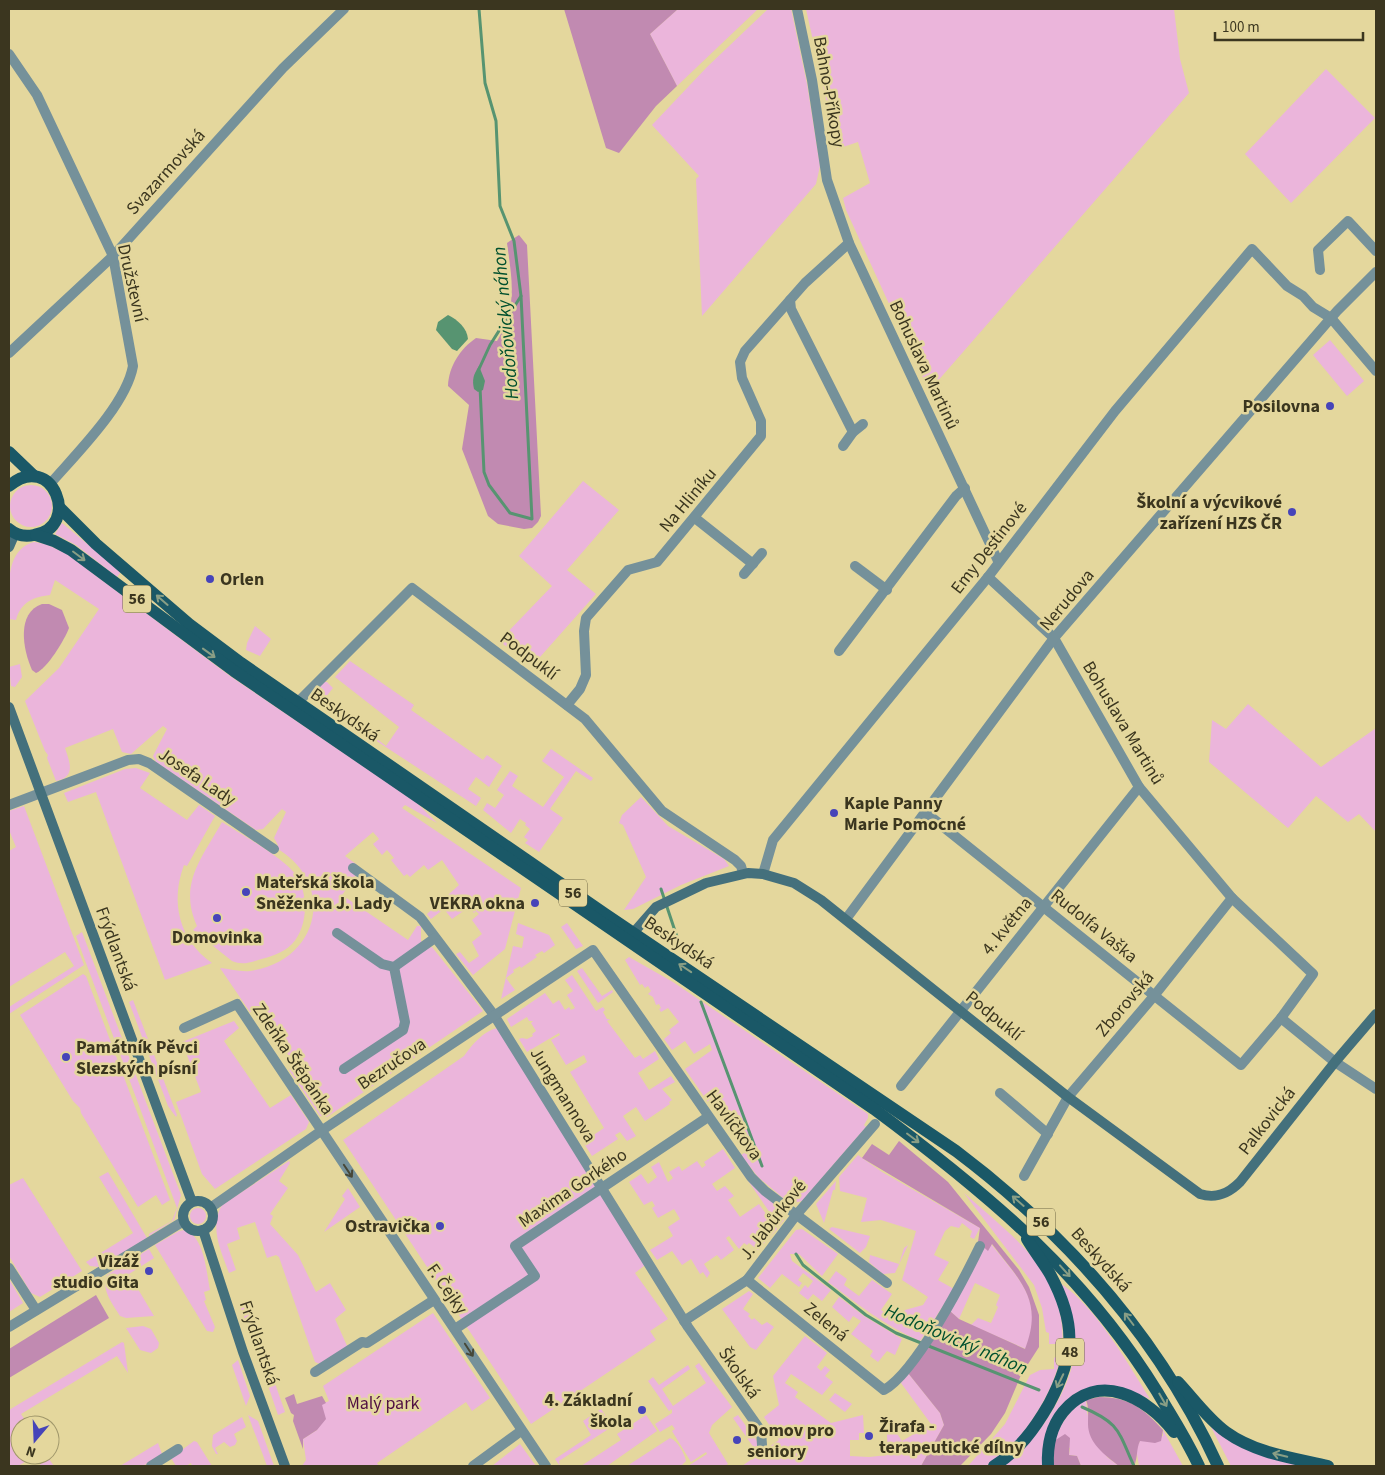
<svg xmlns="http://www.w3.org/2000/svg" width="1385" height="1475" font-family="'Source Sans 3',sans-serif">
<rect width="100%" height="100%" fill="#e4d79d"/>
<g fill="#ebb5db">
<polygon points="678,9 758,9 677,86 650,34"/>
<polygon points="768,9 791,9 807,84 820,166 816,184 702,316 696,179 699,176 652,125 707,67"/>
<polygon points="806,9 1174,9 1180,59 1189,93 929,391 846,210 843,198 870,183 858,142 837,149"/>
<polygon points="1326,69 1375,118 1291,203 1245,154"/>
<polygon points="1330,340 1364,381 1347,396 1313,355"/>
<polygon points="583,481 619,510 567,570 596,594 532,666 499,641 552,586 519,556"/>
<circle cx="31" cy="506" r="21"/>
<polygon points="62,523 121,572 117,577 76,545 55,534"/>
<path d="M34,542L46,544L67,554L230,676L416,802L437,823L405,805L402,808L521,888L505,949L473,975L456,954L460,952L469,963L479,956L472,942L482,934L472,920L479,914L476,911L474,913L469,907L452,919L444,909L431,919L427,914L459,885L442,860L428,870L424,865L410,877L407,874L404,876L391,860L394,858L387,850L382,855L373,844L379,839L373,832L345,856L356,864L352,869L358,873L342,895L408,940L417,926H421V941L427,948L432,947L483,1011L327,1117L320,1116L289,1070L295,1065L257,1008L250,1012L220,968C230,969 241,972 250,971C320,961 337,883 276,848L278,845L274,838L286,812L282,809L263,829L256,830L156,762L153,756L167,729L163,726L131,754L122,752L113,729L65,748C70,763 76,777 56,781L47,758L48,755L45,751L25,701L59,668L99,609L55,580L50,595C33,597 21,602 16,620L9,619C9,594 3,550 34,542Z"/>
<polygon points="255,626 271,639 260,656 246,650 247,643"/>
<polygon points="350,661 414,705 411,710 483,760 487,755 502,766 489,787 476,777 468,789 481,798 476,806 372,738 316,692 322,682 327,682 333,688 325,698 386,746 399,727 335,677"/>
<polygon points="20,664 22,677 15,687 11,686 9,667"/>
<polygon points="1248,704 1321,767 1376,728 1376,832 1359,814 1348,822 1316,796 1288,828 1209,762 1212,720 1226,729"/>
<polygon points="551,749 593,778 591,781 576,771 550,809 563,818 539,852 525,843 528,840 524,837 530,829 525,825 526,823 520,819 511,833 483,810 487,803 495,808 504,795 497,790 510,771 518,776 512,786 543,807 564,777 542,761"/>
<path d="M136,768L150,773L140,788L187,820L199,805L215,816L187,866L184,865C170,902 179,940 212,963L165,980L96,792L68,802L64,793L125,769Z"/>
<polygon points="641,797 668,826 724,859 729,866 681,885 633,909 624,910 646,877 623,825 619,823 622,815"/>
<polygon points="24,806 84,965 9,1014 9,1007 74,966 65,952 9,987 9,851 16,847 9,830 9,811"/>
<path d="M222,822C242,835 283,857 296,875C309,894 308,927 292,944C283,953 270,957 258,960C249,963 241,965 232,961L193,930L197,926C178,884 202,858 222,822Z"/>
<polygon points="518,923 549,935 555,945 544,953 542,951 535,955 537,957 521,968 520,966 513,970 514,972 506,978 515,990 501,999 513,946 522,948 524,937 516,934"/>
<polygon points="567,923 583,946 576,949 561,927"/>
<polygon points="82,932 181,1195 174,1220 149,1236 149,1234 172,1221 177,1208 76,936"/>
<polygon points="629,957 673,982 868,1114 868,1118 864,1125 866,1127 802,1201 793,1203 788,1202 758,1177 741,1155 749,1150 747,1146 717,1100 710,1105 685,1069 712,1050 710,1044 694,1054 685,1041 672,1050 664,1039 671,1033 669,1030 679,1022 668,1008 661,1012 659,1009 661,1008 659,1004 656,1005 653,997 648,994 651,991 648,986 645,988 642,984 640,985 625,960"/>
<polygon points="582,968 602,996 612,990 613,992 598,1003 577,971"/>
<polygon points="83,974 86,976 170,1200 162,1205 156,1195 138,1207 81,1113 80,1108 73,1101 20,1015"/>
<polygon points="572,975 596,1011 603,1007 605,1010 603,1012 607,1019 610,1019 607,1021 635,1058 640,1055 643,1059 655,1051 659,1059 638,1073 649,1090 671,1076 675,1082 662,1089 672,1100 669,1102 670,1104 645,1121 636,1107 623,1116 636,1136 627,1141 620,1132 615,1135 618,1139 592,1156 583,1142 604,1128 570,1072 587,1062 584,1055 566,1065 551,1040 560,1035 559,1033 527,1052 519,1039 522,1038 527,1039 533,1036 532,1034 536,1031 531,1023 533,1021 529,1021 527,1017 511,1027 507,1019 545,993 553,1004 559,1000 565,1010 569,1007 571,1010 575,1008 567,995 573,991 565,980"/>
<polygon points="133,1000 177,1115 176,1117 168,1106 129,1002"/>
<polygon points="234,1021 239,1028 224,1041 270,1108 291,1095 309,1122 306,1129 215,1189 202,1174 176,1102 201,1092 182,1042"/>
<path d="M498,1028L645,1265L635,1273L668,1319L650,1331L656,1340L531,1424L343,1140L464,1056C472,1045 484,1030 498,1028Z"/>
<polygon points="723,1149 735,1168 712,1184 717,1191 725,1186 734,1196 728,1200 740,1217 759,1204 777,1229 758,1250 749,1243 747,1245 744,1243 739,1249 729,1236 726,1238 734,1250 721,1260 717,1255 704,1264 710,1273 707,1278 703,1272 700,1274 691,1259 682,1265 672,1251 657,1260 650,1250 673,1236 668,1227 680,1219 674,1209 658,1218 652,1208 655,1206 652,1201 644,1205 629,1182 641,1174 648,1184 657,1177 651,1167 659,1162 668,1182 673,1178 669,1172 679,1166 682,1171 697,1161 702,1168 706,1165 704,1162"/>
<path d="M858,1155L882,1172L980,1228L974,1239L970,1237L972,1231L962,1223L959,1228L951,1226L945,1231L934,1255L949,1262L938,1280L954,1289L920,1341C885,1326 858,1304 828,1282L836,1271L847,1279L844,1285L859,1296L872,1280L892,1294L881,1310L897,1322L905,1310L923,1305L928,1297L902,1280L916,1231L881,1220L861,1222L867,1198L840,1191L839,1177Z"/>
<path d="M289,1161L290,1163L279,1181L288,1188L270,1214L273,1216L270,1224L298,1255L316,1292L330,1283L346,1310L335,1319L348,1348L320,1364L315,1362L279,1257L276,1255L267,1258L255,1222L237,1228L240,1239L227,1244L236,1270L229,1273C221,1251 209,1227 222,1205Z"/>
<polygon points="108,1172 147,1238 99,1267 90,1266 86,1262 133,1233 99,1177"/>
<polygon points="742,1172 779,1207 783,1212 784,1220 779,1226"/>
<polygon points="23,1178 82,1271 40,1297 31,1293 9,1256 9,1185"/>
<polygon points="836,1181 835,1190 833,1190 824,1223 816,1204"/>
<polygon points="348,1188 360,1207 324,1232 345,1199 342,1196"/>
<path d="M964,1193C985,1212 1008,1230 1026,1250C1076,1308 1072,1362 1030,1423C1022,1435 998,1463 984,1466C979,1467 973,1466 968,1466L1005,1424L1030,1375L1040,1370L1054,1369V1358L1059,1355V1344H1049V1333L1046,1332L1042,1308L1034,1285Z"/>
<circle cx="198" cy="1216" r="8"/>
<polygon points="832,1227 870,1236 866,1247 860,1253 829,1229"/>
<polygon points="802,1229 838,1254 822,1276 799,1254 790,1254 792,1261 831,1290 822,1301 813,1294 808,1300 799,1293 805,1285 808,1288 813,1281 803,1273 798,1280 802,1283 799,1287 782,1274 770,1288 758,1278 796,1230"/>
<path d="M185,1230C205,1238 206,1271 210,1290L204,1292L206,1300L204,1301L215,1327L213,1332L207,1331L155,1245L179,1231Z"/>
<path d="M991,1244C1020,1281 1044,1299 1026,1349L971,1325L978,1318L991,1323L998,1307L996,1305L1000,1295L975,1283L959,1319L950,1311L983,1246Z"/>
<polygon points="908,1245 895,1273 883,1274 869,1262 870,1255 899,1264 904,1248"/>
<path d="M149,1249L154,1258L129,1274L154,1316L126,1318L120,1316C112,1303 101,1290 107,1275Z"/>
<polygon points="9,1279 23,1303 9,1312"/>
<path d="M1060,1283C1095,1306 1128,1363 1150,1399L1124,1388L1074,1394L1059,1410L1043,1466H1003C1035,1446 1077,1382 1075,1343C1075,1324 1065,1302 1060,1283Z"/>
<polygon points="749,1291 753,1294 743,1309 750,1314 748,1316 752,1320 754,1318 762,1325 767,1322 774,1327 756,1350 750,1347 722,1309"/>
<polygon points="839,1297 864,1316 902,1339 895,1355 887,1351 878,1362 870,1356 873,1351 851,1334 861,1321 853,1316 849,1322 832,1307"/>
<polygon points="248,1303 260,1338 253,1342 240,1306"/>
<polygon points="433,1313 490,1398 472,1411 466,1402 377,1463 379,1466 302,1466 306,1460 303,1439 317,1430 322,1404 329,1401 323,1386"/>
<polygon points="143,1326 151,1329 159,1343 158,1348 151,1353 140,1350 126,1328"/>
<polygon points="805,1336 827,1353 817,1367 821,1371 825,1366 830,1370 825,1376 833,1382 822,1395 791,1374 785,1383 798,1392 795,1397 831,1423 863,1415 864,1433 859,1433 859,1440 850,1440 850,1456 869,1457 888,1455 886,1417 902,1441 931,1424 901,1383 908,1373 940,1413 944,1425 921,1466 742,1466 779,1440 764,1417 779,1405 773,1376"/>
<polygon points="122,1342 124,1343 128,1373 117,1356 21,1414 28,1425 20,1425 20,1455 46,1455 54,1466 41,1466 35,1456 18,1466 9,1466 9,1410"/>
<polygon points="264,1352 285,1412 278,1415 257,1353"/>
<polygon points="238,1360 250,1396 246,1406 232,1365"/>
<polygon points="699,1363 732,1407 712,1425 709,1433 728,1464 724,1466 688,1466 707,1454 706,1452 691,1462 672,1431 675,1429 672,1425 660,1432 655,1424 672,1413 672,1409 669,1411 648,1381 653,1377 659,1385 688,1365 690,1369 662,1389 673,1406 706,1383 695,1366"/>
<polygon points="835,1393 852,1404 845,1412 829,1400"/>
<path d="M1086,1400L1087,1413L1107,1457L1119,1466H1081L1077,1456L1069,1455L1070,1448L1054,1441C1060,1425 1070,1408 1086,1400Z"/>
<polygon points="601,1409 613,1426 559,1461 560,1466 555,1459 591,1435 583,1421"/>
<polygon points="248,1415 258,1421 274,1466 267,1466"/>
<polygon points="646,1415 657,1431 607,1466 581,1466 621,1440 617,1434"/>
<polygon points="738,1415 759,1444 754,1448 733,1418"/>
<polygon points="242,1417 246,1427 234,1434 237,1441 235,1445 230,1447 224,1442 215,1448 218,1454 216,1454 212,1446 213,1435"/>
<polygon points="1211,1427 1305,1466 1231,1466"/>
<polygon points="1163,1430 1183,1466 1139,1466 1136,1448 1140,1441 1163,1436"/>
<path d="M670,1438C678,1441 684,1453 686,1461L681,1466H627Z"/>
<polygon points="194,1441 197,1442 212,1466 192,1466 191,1463 186,1466 176,1466 171,1458"/>
<polygon points="158,1443 162,1454 143,1466 120,1466"/>
<polygon points="520,1444 536,1466 492,1466"/>
</g>
<g fill="#c18ab1">
<polygon points="564,9 678,9 650,34 677,86 656,106 619,153 606,148"/>
<path d="M519,235L527,245L541,516L538,522L532,528L524,529L498,524L488,516L462,449L469,405L448,386C449,366 460,349 476,338L497,341C518,306 512,281 507,243Z"/>
<path d="M42,604H49L62,610L69,628C65,639 47,669 36,673L32,670C23,650 16,613 42,604Z"/>
<path d="M899,1141L948,1182L1019,1270L1029,1287L1039,1315V1347L1021,1375L1005,1413L991,1434L960,1466H921L944,1425L940,1413L908,1373L950,1311L959,1319L1025,1349C1044,1300 1020,1281 992,1244L988,1251L978,1242L980,1228L862,1158L872,1144L889,1155Z"/>
<polygon points="96,1295 109,1318 9,1378 9,1349"/>
<polygon points="294,1394 297,1404 322,1396 326,1403 322,1405 326,1419 317,1430 303,1439 303,1449 293,1421 294,1415 291,1413 285,1398"/>
<path d="M1099,1397C1129,1397 1143,1408 1163,1430L1161,1441L1155,1443L1140,1441C1136,1449 1138,1458 1134,1466H1119C1105,1455 1088,1443 1088,1424C1088,1416 1089,1407 1086,1400Z"/>
<polygon points="1065,1434 1070,1438 1069,1455 1077,1456 1081,1466 1053,1466 1054,1441"/>
</g>
<g fill="#579471">
<path d="M448,315C458,320 467,328 468,339L457,351L452,349L436,330L438,322Z"/>
<path d="M479,366L485,381L483,390L478,392L474,389C472,380 473,375 479,366Z"/>
</g>
<g fill="none" stroke-linecap="round" stroke-linejoin="round">
<g stroke="#579471" stroke-width="3">
<polyline points="479,9 485,83 496,121 500,206 514,241 521,296 532,519 510,513 489,485 484,472 480,387"/>
<polyline points="479,369 490,345 521,296"/>
<polyline points="661,889 680,946"/>
<polyline points="701,1002 762,1166"/>
<polyline points="796,1254 803,1265 866,1315 896,1333 1039,1390"/>
<path d="M1082,1407C1120,1423 1118,1431 1134,1466"/>
</g>
<g stroke="#75919a" stroke-width="10">
<polyline points="797,9 812,80 827,180 849,243 998,561"/>
<path d="M9,54L37,95L113,256L133,366C126,405 76,454 50,484"/>
<polyline points="849,243 805,283 790,300 791,309 853,432"/>
<polyline points="1320,270 1318,250 1348,221 1376,251"/>
<polyline points="9,353 113,256 283,68 344,9"/>
<polyline points="843,446 853,432 863,424"/>
<polyline points="695,518 753,564"/>
<polyline points="855,566 887,590"/>
<polyline points="744,574 762,553"/>
<polyline points="839,651 956,496 965,488"/>
<polyline points="567,705 580,689 586,675 584,631 586,618 628,570 657,562 761,436 761,421 742,378 740,362 745,351 790,300"/>
<polyline points="293,707 412,588 585,719 662,811 735,860 741,866 743,873"/>
<polyline points="9,805 128,760 139,759 149,763 274,849"/>
<polyline points="926,813 1241,1065 1281,1018 1313,974 1232,898 1139,787 1054,638 988,577"/>
<polyline points="353,868 420,917 494,1015 688,1327 761,1431 762,1445"/>
<polyline points="763,874 773,840 988,577 1115,411 1252,249 1287,286 1303,296 1313,307 1331,318 1376,371"/>
<polyline points="846,919 1054,638 1337,311 1376,272"/>
<polyline points="337,933 382,964 394,967 435,938"/>
<polyline points="1281,1018 1335,1062 1376,1089"/>
<polyline points="184,1028 237,1004 546,1466"/>
<polyline points="344,1069 403,1030 405,1022 394,967"/>
<polyline points="901,1086 1139,787"/>
<polyline points="1000,1093 1048,1134"/>
<polyline points="1024,1176 1068,1097 1154,996 1232,898"/>
<polyline points="210,1208 321,1131 593,950 751,1177 765,1191 887,1283"/>
<polyline points="9,1268 36,1310"/>
<path d="M747,1280L884,1390C916,1372 963,1281 980,1246"/>
<polyline points="684,1321 747,1280 797,1214 875,1124"/>
<polyline points="9,1327 184,1221"/>
<polyline points="455,1329 535,1276 515,1246 708,1117"/>
<polyline points="315,1372 362,1342 367,1343 434,1300"/>
<polyline points="151,1466 178,1449"/>
<polyline points="473,1466 521,1431"/>
</g>
<g stroke="#44707c" stroke-width="10">
<polyline points="9,547 15,533"/>
<polyline points="9,707 192,1202"/>
<path d="M628,939L656,907L706,883L748,873L763,874L794,883L821,900L1068,1097L1200,1194C1216,1199 1228,1194 1240,1182L1335,1062L1376,1014"/>
<circle cx="198" cy="1216" r="15"/>
<polyline points="203,1230 243,1352 285,1466"/>
</g>
<g stroke="#1a5867" stroke-width="12">
<polyline points="9,452 34,476"/>
<path d="M9,486C53,449 82,528 34,535C25,537 16,535 9,529"/>
<path d="M59,507L96,544L189,624L241,663L605,914L956,1151C1066,1234 1160,1339 1218,1466"/>
<path d="M36,535L54,541L71,550L234,671L874,1109C991,1196 1094,1281 1168,1410C1179,1428 1190,1447 1199,1466"/>
<path d="M1178,1382C1193,1398 1208,1419 1226,1432C1255,1453 1293,1458 1328,1466"/>
<path d="M994,1466C1019,1450 1034,1430 1049,1404C1075,1355 1077,1324 1050,1274C1043,1262 1034,1251 1027,1239"/>
<path d="M1048,1466C1047,1446 1050,1428 1063,1412C1098,1370 1147,1397 1174,1432"/>
</g>
</g>
<defs><path id="oneway-shaft" d="M-6 0H5M1.5-3L5.5 0L1.5 3" fill="none" stroke-width="1.6" stroke-linecap="round" stroke-linejoin="round" transform="scale(1.25)"/></defs>
<g stroke="#899e85">
<use href="#oneway-shaft" transform="translate(79 556) rotate(37)"/>
<use href="#oneway-shaft" transform="translate(162 600) rotate(-139)"/>
<use href="#oneway-shaft" transform="translate(209 653) rotate(36)"/>
<use href="#oneway-shaft" transform="translate(685 968) rotate(-146)"/>
<use href="#oneway-shaft" transform="translate(913 1138) rotate(37)"/>
<use href="#oneway-shaft" transform="translate(1018 1201) rotate(-139)"/>
<use href="#oneway-shaft" transform="translate(1065 1271) rotate(48)"/>
<use href="#oneway-shaft" transform="translate(1129 1319) rotate(-127)"/>
<use href="#oneway-shaft" transform="translate(1060 1381) rotate(116)"/>
<use href="#oneway-shaft" transform="translate(1163 1400) rotate(60)"/>
<use href="#oneway-shaft" transform="translate(1280 1455) rotate(-166)"/>
</g>
<g stroke="#474838">
<use href="#oneway-shaft" transform="translate(348 1171) rotate(56)"/>
<use href="#oneway-shaft" transform="translate(469 1350) rotate(57)"/>
</g>
<g fill="#4644b9" stroke="#e4d79d" stroke-width="2">
<circle cx="1330" cy="406" r="5"/>
<circle cx="1292" cy="512" r="5"/>
<circle cx="210" cy="579" r="5"/>
<circle cx="834" cy="813" r="5"/>
<circle cx="246" cy="892" r="5"/>
<circle cx="535" cy="903" r="5"/>
<circle cx="217" cy="918" r="5"/>
<circle cx="66" cy="1057" r="5"/>
<circle cx="440" cy="1226" r="5"/>
<circle cx="149" cy="1271" r="5"/>
<circle cx="642" cy="1410" r="5"/>
<circle cx="869" cy="1436" r="5"/>
<circle cx="737" cy="1440" r="5"/>
</g>
<g text-anchor="middle" dominant-baseline="central" stroke-width="5" stroke-linejoin="round" paint-order="stroke">
<g fill="#e4d79d" stroke="#6e6645" stroke-width="1">
<rect x="123" y="585.5" width="28" height="27" rx="4"/>
<rect x="559" y="879.5" width="28" height="27" rx="4"/>
<rect x="1027" y="1208.5" width="28" height="27" rx="4"/>
<rect x="1056" y="1338.5" width="28" height="27" rx="4"/>
</g>
<g font-size="16" font-weight="bold" fill="#3b361f">
<text x="137" y="599">56</text>
<text x="573" y="893">56</text>
<text x="1041" y="1222">56</text>
<text x="1070" y="1352">48</text>
</g>
<g font-size="18" fill="#3b361f" stroke="#e4d79d">
<text transform="translate(829 92) rotate(80)">Bahno-Příkopy</text>
<text transform="translate(166 172) rotate(-48)">Svazarmovská</text>
<text transform="translate(132 283) rotate(77)">Družstevní</text>
<text transform="translate(924 365) rotate(65)">Bohuslava Martinů</text>
<text transform="translate(688 500) rotate(-50)">Na Hliníku</text>
<text transform="translate(989 548) rotate(-52)">Emy Destinové</text>
<text transform="translate(1067 600) rotate(-50)">Nerudova</text>
<text transform="translate(529 656) rotate(37)">Podpuklí</text>
<text transform="translate(345 715) rotate(35)">Beskydská</text>
<text transform="translate(1123 723) rotate(59)">Bohuslava Martinů</text>
<text transform="translate(197 777) rotate(34)">Josefa Lady</text>
<text transform="translate(1007 926) rotate(-51)">4. května</text>
<text transform="translate(1094 926) rotate(39)">Rudolfa Vaška</text>
<text transform="translate(679 943) rotate(34)">Beskydská</text>
<text transform="translate(116 949) rotate(70)">Frýdlantská</text>
<text transform="translate(1125 1004) rotate(-50)">Zborovská</text>
<text transform="translate(994 1016) rotate(39)">Podpuklí</text>
<text transform="translate(293 1059) rotate(56)">Zdeňka Štěpánka</text>
<text transform="translate(392 1064) rotate(-34)">Bezručova</text>
<text transform="translate(563 1095) rotate(58)">Jungmannova</text>
<text transform="translate(1267 1121) rotate(-52)">Palkovická</text>
<text transform="translate(734 1125) rotate(54)">Havlíčkova</text>
<text transform="translate(573 1188) rotate(-34)">Maxima Gorkého</text>
<text transform="translate(773 1220) rotate(-52)">J. Jabůrkové</text>
<text transform="translate(1101 1260) rotate(48)">Beskydská</text>
<text transform="translate(447 1289) rotate(55)">F. Čejky</text>
<text transform="translate(826 1322) rotate(39)">Zelená</text>
<text transform="translate(259 1343) rotate(71)">Frýdlantská</text>
<text transform="translate(739 1373) rotate(55)">Školská</text>
</g>
<g font-size="18" font-weight="bold" fill="#3b361f" stroke="#e4d79d" text-anchor="end">
<text x="1320" y="406">Posilovna</text>
<text x="1282" y="502">Školní a výcvikové<tspan x="1282" dy="21">zařízení HZS ČR</tspan></text>
<text x="220" y="579" text-anchor="start">Orlen</text>
<text x="844" y="803" text-anchor="start">Kaple Panny<tspan x="844" dy="21">Marie Pomocné</tspan></text>
<text x="256" y="882" text-anchor="start">Mateřská škola<tspan x="256" dy="21">Sněženka J. Lady</tspan></text>
<text x="525" y="903">VEKRA okna</text>
<text x="217" y="937" text-anchor="middle">Domovinka</text>
<text x="76" y="1047" text-anchor="start">Památník Pěvci<tspan x="76" dy="21">Slezských písní</tspan></text>
<text x="430" y="1226">Ostravička</text>
<text x="139" y="1261">Vizáž<tspan x="139" dy="21">studio Gita</tspan></text>
<text x="632" y="1400">4. Základní<tspan x="632" dy="21">škola</tspan></text>
<text x="879" y="1426" text-anchor="start">Žirafa -<tspan x="879" dy="21">terapeutické dílny</tspan></text>
<text x="747" y="1430" text-anchor="start">Domov pro<tspan x="747" dy="21">seniory</tspan></text>
</g>
<g font-size="18" fill="#4f0e42" stroke="#e4d79d">
<text x="383" y="1403">Malý park</text>
</g>
<g font-size="19" font-style="italic" fill="#00502e" stroke="#e4d79d">
<text transform="translate(506 323) rotate(-95)">Hodoňovický náhon</text>
<text transform="translate(956 1340) rotate(23)">Hodoňovický náhon</text>
</g>
</g>
<rect width="1385" height="1475" fill="none" stroke="#3b361f" stroke-width="20"/>
<g transform="translate(35 1440) rotate(199)"><circle r="24" fill="#e4d79d" stroke="#a0976b"/>
<path d="M0-4L9 19L0 12L-9 19Z" fill="#4644b9"/>
<text y="-8" font-size="14" font-weight="bold" text-anchor="middle" fill="#3b361f">N</text>
</g>
<path d="M1215 32v8h148v-8" fill="none" stroke="#3b361f" stroke-width="2.5"/>
<text x="1222" y="32" font-size="15" fill="#3b361f" stroke="#e4d79d" stroke-width="4" paint-order="stroke">100 m</text>
</svg>
